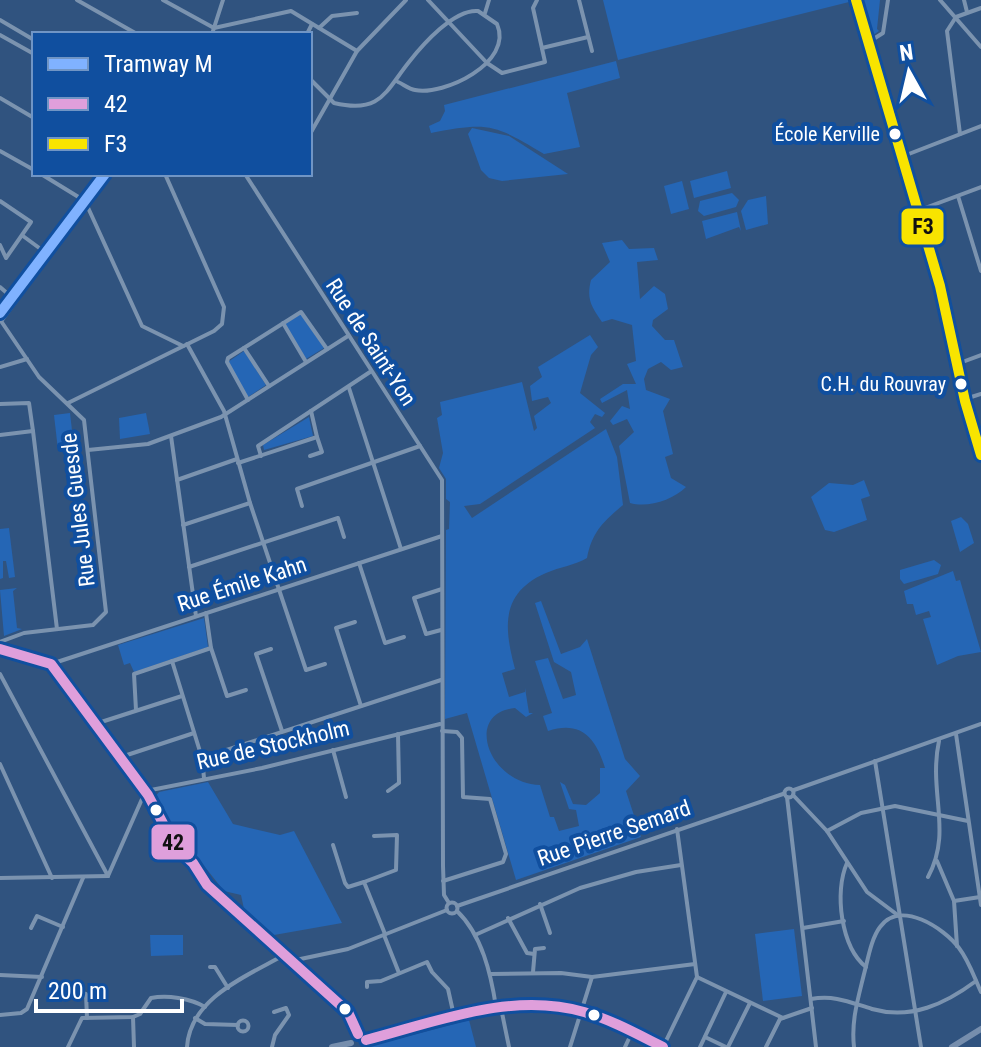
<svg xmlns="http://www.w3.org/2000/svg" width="981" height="1047" font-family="'Roboto Condensed',sans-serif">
<rect width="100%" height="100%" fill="#30537f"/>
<g fill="#2566b5">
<polygon points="603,0 849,0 849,2 618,60"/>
<polygon points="861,0 880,0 877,29 879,31 872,36"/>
<path d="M616,61L620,78L567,93L580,147L544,154C494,124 489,122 431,133L429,126L440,121L445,111L444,105Z"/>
<polygon points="472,128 509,136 568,174 502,181 489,178 481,170 468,134"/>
<polygon points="727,171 731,188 694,198 690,181"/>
<polygon points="682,181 689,209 671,214 664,186"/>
<polygon points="732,193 739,200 736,207 704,216 698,211 700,201"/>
<polygon points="766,196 768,224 746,230 741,211 748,200"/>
<polygon points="737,212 741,231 739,227 706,239 702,221"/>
<path d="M622,240L629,249L654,248L658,260L637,262L640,299L654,286L665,294L668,309L653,320L652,326L665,340H674L683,367L671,370L661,362L648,369L644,379L646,390L670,399L663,411L673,454L665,457L671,478L686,487C673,500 648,508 630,503L619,446L634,432L627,419L613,425L610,421L622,406L630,409L627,390L602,403L600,399L623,384H636L627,364L636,361L632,325L612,319L602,322C592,307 586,300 591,280L610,262L602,243Z"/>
<polygon points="301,314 324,348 306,359 285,324"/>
<path d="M590,335L598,347L591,355L580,393L605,413L602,417L595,414L590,422L595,428L480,504L464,506L472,518L606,429L617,457L623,505C603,522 592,532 587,558C575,565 560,567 546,573C500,593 504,628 515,669L502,673L509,697L525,692V688L529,713H533L526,717L515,708C463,713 489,784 540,785L550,817H554L559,831L579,826L576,810L569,809L560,782L565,785L573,804L586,805L600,793V768H605C596,738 581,720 548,731L543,716L552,713L535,661L548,658L563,699L576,695L571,672L554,662L535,603L541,601L561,654L580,647L587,639L625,759L640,776L626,791L641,837L516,880L467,713L445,719L446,530L449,529L450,502L446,499V479L439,468L443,453L437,418L442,415L440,402L522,382L534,431L537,428L534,416L551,403L548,397L532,401L530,386L542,377L538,367Z"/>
<polygon points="244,351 266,385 248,397 228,362"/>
<polygon points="70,413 74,448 58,450 54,415"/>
<polygon points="146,413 150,434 120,439 119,418"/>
<polygon points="309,417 313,436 264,450 263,445"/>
<polygon points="864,480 870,496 861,499 867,520 834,532 825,530 811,497 829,483 853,485"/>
<polygon points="961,517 968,524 974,543 960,552 951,521"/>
<polygon points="9,528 15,577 9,578 6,561 3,561 3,578 0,579 0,529"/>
<polygon points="934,560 941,565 938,574 904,584 900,579 900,570"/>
<polygon points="953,571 956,581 960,580 981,652 958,656 937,665 923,619 931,617 929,611 916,615 913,604 907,604 904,591"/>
<polygon points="17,588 13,591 17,628 22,629 4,636 0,590"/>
<polygon points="204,618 208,647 134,672 130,663 124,665 118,645"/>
<polygon points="208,782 233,824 280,835 294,831 342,923 274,935 244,909 241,895 224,891 189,847 185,848 155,797 159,792"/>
<polygon points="794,929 802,996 763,1001 755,934"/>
<polygon points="150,935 183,935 183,955 151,956"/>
<polygon points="469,1020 476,1047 370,1047 371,1046"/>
</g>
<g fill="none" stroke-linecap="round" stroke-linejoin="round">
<g stroke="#7b93af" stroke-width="4">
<polyline points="77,0 137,34"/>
<polyline points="163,0 214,28 291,11 357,51"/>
<polyline points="428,0 487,63 502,73 545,62 533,8 537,0"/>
<polyline points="579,0 592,51"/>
<polyline points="856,0 940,286 963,390 981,444"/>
<polyline points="940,0 981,47"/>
<polyline points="964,0 967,12"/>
<polyline points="485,13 489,0"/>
<polyline points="0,20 34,40"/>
<polyline points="319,28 332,16 357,13"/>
<polyline points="212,34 223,0"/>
<polyline points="307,34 312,24"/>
<polyline points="0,35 34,54"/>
<polyline points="867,43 883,33 888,0"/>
<polyline points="542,48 588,37"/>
<path d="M310,79L334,103C381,114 385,92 409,62C423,44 454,9 478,11L497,24C514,63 443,96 415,90C409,89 403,84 398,82"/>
<polyline points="0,98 34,118"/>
<polyline points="310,134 357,51 406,0"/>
<polyline points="960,134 947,31 956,17 981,8"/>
<polyline points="0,151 34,170"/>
<polyline points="901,157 981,126"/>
<polyline points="41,174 85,201 142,326 183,346"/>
<polyline points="245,174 442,480 443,866 444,895 449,903"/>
<polyline points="958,196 981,271"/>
<polyline points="0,201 31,222 6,258 0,245"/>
<polyline points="917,211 981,187"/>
<polyline points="23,236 42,250"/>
<polyline points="0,287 15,300"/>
<polyline points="0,305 81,197"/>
<polyline points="2,320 109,174"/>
<polyline points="283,323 306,362"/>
<polyline points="187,344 224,411 250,503 306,670 325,664"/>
<polyline points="244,348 269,386"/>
<polyline points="957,364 981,355"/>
<polyline points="0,367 27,359"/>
<polyline points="349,388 401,549"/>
<polyline points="965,399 981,394"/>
<polyline points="248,400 227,362 228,358 301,312 327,349"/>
<polyline points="965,402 981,455"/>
<polyline points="68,403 214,331 222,324 224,307 165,174"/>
<polyline points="0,404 29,403 33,431 0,435"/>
<polyline points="33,431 57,629"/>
<polyline points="171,436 196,616"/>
<polyline points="88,450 148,444 221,417 348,336"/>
<polyline points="261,456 258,446 370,372"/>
<polyline points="310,456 322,452 317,437"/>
<polyline points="238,463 317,437 311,411"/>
<polyline points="177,480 237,459"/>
<polyline points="302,506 297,489 420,446"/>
<polyline points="183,525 250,503"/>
<polyline points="359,563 385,643 404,637"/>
<polyline points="189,567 338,518 344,537"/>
<polyline points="206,613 211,648 227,696 246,690"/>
<polyline points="355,622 336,628 361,706"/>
<polyline points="441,630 426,634 414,598 442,589"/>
<polyline points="0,642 24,633 93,625 106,612 84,420 39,377 1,321"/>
<polyline points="271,649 256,654 282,731"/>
<polyline points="172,661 202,758 204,778"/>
<polyline points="51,664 442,536"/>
<polyline points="0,674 108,876"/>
<polyline points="136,710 134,674 211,648"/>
<polyline points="95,724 182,696"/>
<polyline points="442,731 457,732 462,738 463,797 490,799 506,854 503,862 443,881"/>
<polyline points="956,734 981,905"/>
<polyline points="333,750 346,797"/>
<polyline points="121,757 194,733"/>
<polyline points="202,758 441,680"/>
<polyline points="875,761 921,1047"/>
<polyline points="0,764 52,878"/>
<circle cx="789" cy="793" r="4.5"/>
<polyline points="794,790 981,724"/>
<polyline points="388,791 399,783 398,734"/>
<polyline points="793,795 827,831 867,892 899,916"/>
<polyline points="787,797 816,1047"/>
<polyline points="827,831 861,813 895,806 968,821"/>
<polyline points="374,836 397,835 396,870 364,882 385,934"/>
<polyline points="333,845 345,883 348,887 364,882"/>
<polyline points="937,861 954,901 957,946"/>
<path d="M847,863C834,892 841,947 866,967"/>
<polyline points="108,876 142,799 151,790 262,768 440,724"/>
<path d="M928,877C953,831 928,793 939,741"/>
<polyline points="0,878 108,876"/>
<polyline points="954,901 980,897"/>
<circle cx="452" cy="908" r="5.5"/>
<polyline points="540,904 550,933"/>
<polyline points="457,906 783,794"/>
<path d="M457,911C482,935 491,974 496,1007"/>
<polyline points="508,918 527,953 534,954"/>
<polyline points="31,928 37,916 63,927"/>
<polyline points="803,928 844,921"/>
<polyline points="384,935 399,973"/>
<polyline points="475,935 580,888 636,872 681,865"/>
<polyline points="291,961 348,949 447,910"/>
<polyline points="210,967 215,967 228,988"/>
<polyline points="533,972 535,949 544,948"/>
<polyline points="491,974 561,973 592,977 695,964"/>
<polyline points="0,975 42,977"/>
<polyline points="697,977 783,1018"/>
<polyline points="367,987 367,982 381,981 427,962 432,972 448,989 454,1016"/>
<polyline points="73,991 86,994 87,1018"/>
<path d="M811,999C835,995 849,1002 872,1009C911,1020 945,1004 976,981"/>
<polyline points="501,1008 509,1047"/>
<polyline points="0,1015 21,1013 27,1009 83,878"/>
<polyline points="133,1017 134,1047"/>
<polyline points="195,1018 205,1024 238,1025"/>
<circle cx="243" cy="1026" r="5.5"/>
<polyline points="705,1037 726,1047"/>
<path d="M68,1047L82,1018L133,1017L140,1014L151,998C167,995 190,998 205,1007"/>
<path d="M187,1047C190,998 247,976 284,955"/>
<polyline points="272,1047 275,1035 289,1015 286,1008 274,1012"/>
<polyline points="570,1047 592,977"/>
<polyline points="625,1047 632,1032"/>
<polyline points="663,1047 697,977 677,829"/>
<polyline points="700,1047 726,992"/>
<polyline points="728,1047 750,1003"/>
<polyline points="766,1047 780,1019 812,1008"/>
<path d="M854,1047C851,1021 858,999 864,974C868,959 871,939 880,927C900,899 944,928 959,948C969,961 974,977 981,992"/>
</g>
<g stroke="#768ead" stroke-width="6">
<polyline points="0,649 51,664 148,795 175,846 193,863 207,885 348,1012 358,1034"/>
<path d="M366,1040C431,1024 505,994 572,1009C605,1016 634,1033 663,1047"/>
<polyline points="332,1047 351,1043"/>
<polyline points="952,1047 981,1029"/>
</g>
<defs>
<g id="bus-1">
<polyline points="0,649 51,664 148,795 175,846 193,863 207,885 348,1012 358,1034"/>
<path d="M366,1040C436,1022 511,991 584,1012C612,1020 637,1034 663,1047"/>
</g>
<polyline id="bus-2" points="856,0 940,286 965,401 981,455"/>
</defs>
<use href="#bus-1" stroke="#104f9f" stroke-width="16"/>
<use href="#bus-2" stroke="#104f9f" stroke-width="16"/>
<use href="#bus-1" stroke="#df9fdb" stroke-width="10"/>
<use href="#bus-2" stroke="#f8e400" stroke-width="10"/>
<defs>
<polyline id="tram-1" points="0,313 105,174"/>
</defs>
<use href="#tram-1" stroke="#104f9f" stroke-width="16"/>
<use href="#tram-1" stroke="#80b2ff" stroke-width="10"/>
</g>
<g fill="#fff" stroke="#104f9f" stroke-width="3">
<circle cx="895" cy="134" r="7"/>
<circle cx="961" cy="384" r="7"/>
<circle cx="156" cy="810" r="7"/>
<circle cx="345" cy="1009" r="7"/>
<circle cx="594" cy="1015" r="7"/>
</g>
<g text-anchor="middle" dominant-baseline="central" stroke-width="8" stroke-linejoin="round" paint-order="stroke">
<g font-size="20" fill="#fff" stroke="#104f9f" text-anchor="end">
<text x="880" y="134">École Kerville</text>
<text x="946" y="384">C.H. du Rouvray</text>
</g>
<g font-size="22" fill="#fff" stroke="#104f9f">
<text transform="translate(371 342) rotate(57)">Rue de Saint-Yon</text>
<text transform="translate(78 510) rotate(-97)">Rue Jules Guesde</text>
<text transform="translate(242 584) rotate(-18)">Rue Émile Kahn</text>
<text transform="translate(273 745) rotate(-13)">Rue de Stockholm</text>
<text transform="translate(614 833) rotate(-19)">Rue Pierre Semard</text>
</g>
</g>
<g stroke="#104f9f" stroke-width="3">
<rect x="900" y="207" width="45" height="39" rx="8" fill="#f8e400"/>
<rect x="150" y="823" width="46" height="38" rx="8" fill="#df9fdb"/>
</g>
<g font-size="22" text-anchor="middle" font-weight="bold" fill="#111">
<text x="923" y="234">F3</text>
<text x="173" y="850">42</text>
</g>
<rect x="32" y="32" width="280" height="144" fill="#104f9f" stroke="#7095c5" stroke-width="2"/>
<rect x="48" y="58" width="40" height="12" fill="#80b2ff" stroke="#7095c5" stroke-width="2"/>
<text x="104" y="72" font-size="24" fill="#ffffff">Tramway M</text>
<rect x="48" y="98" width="40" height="12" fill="#df9fdb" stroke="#7095c5" stroke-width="2"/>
<text x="104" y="112" font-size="24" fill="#ffffff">42</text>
<rect x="48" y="138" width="40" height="12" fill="#f8e400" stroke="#7095c5" stroke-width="2"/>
<text x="104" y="152" font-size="24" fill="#ffffff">F3</text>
<g transform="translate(909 72) rotate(352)" stroke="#104f9f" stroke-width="6" paint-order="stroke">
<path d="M0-6L14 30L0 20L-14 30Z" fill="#ffffff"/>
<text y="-12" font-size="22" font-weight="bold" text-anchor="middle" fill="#ffffff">N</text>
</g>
<path d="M36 999v12h146v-12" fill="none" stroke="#ffffff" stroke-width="4"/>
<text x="48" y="999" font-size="24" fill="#ffffff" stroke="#104f9f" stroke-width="6" paint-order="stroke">200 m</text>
</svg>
